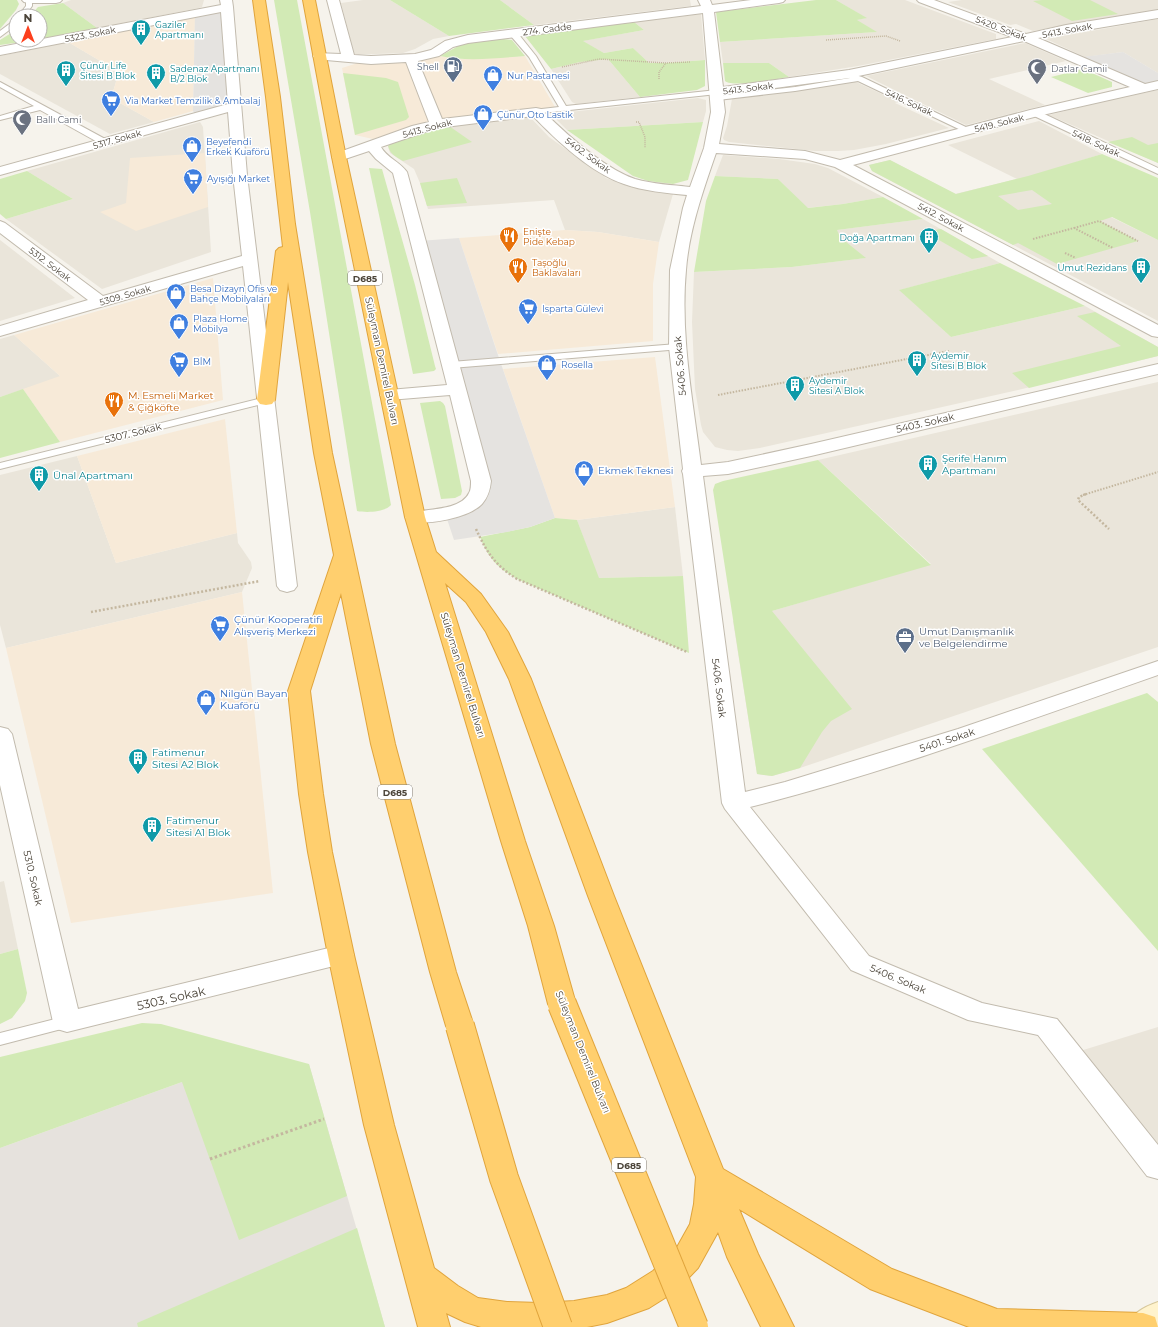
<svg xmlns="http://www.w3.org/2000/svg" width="1158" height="1327" font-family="Montserrat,sans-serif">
<rect width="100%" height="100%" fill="#f6f3ec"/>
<g fill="#eae5da">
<polygon points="71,0 204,0 202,7 199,8 97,28 63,3"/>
<polygon points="363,0 390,0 449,36 433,39 415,49 403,53 376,54 354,54 341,3"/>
<polygon points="500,0 690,0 691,6 534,25"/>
<polygon points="836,0 905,0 996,34 996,39 858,66 789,77 769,63 723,63 720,42 876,32 856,20 866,18"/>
<polygon points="962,0 1158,0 1158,10 1033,31 1016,24 1010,25 948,2"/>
<polygon points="701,14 705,60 666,63 649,63 633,48 604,53 582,41 644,30 634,22"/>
<polygon points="1158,19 1158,73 1123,52 1085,57 1046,39"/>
<polygon points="68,42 119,72 111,98 154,122 110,134 0,74 0,56"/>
<polygon points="1025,43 1066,61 989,79 1045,105 966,125 866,76"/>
<polygon points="599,59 608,59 640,97 576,104 572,102 551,69 580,62"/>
<polygon points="854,81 899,102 895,103 949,128 886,144 854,150 838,151 815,151 729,142 724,140 723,138 727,126 732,99 817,88"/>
<polygon points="1158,90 1158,163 1049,115 1113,99"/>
<polygon points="698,98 706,100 706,111 703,122 567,130 551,114"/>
<polygon points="529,116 549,137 606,178 625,185 673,194 659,242 598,232 565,230 554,200 428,209 420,183 414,169 390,153 389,150 388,146 449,126"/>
<polygon points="1039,121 1102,154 1029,177 1158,240 1158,321 872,171 869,165 890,160 955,194 1017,179 948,145"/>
<polygon points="200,122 203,127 211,252 102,289 6,219 73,199 27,171"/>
<polygon points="723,155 779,159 815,164 828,168 883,197 843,204 807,208 778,179 715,176"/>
<polygon points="923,219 1000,263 900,290 951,337 1085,306 1158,347 1158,356 1018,390 760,448 738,451 727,450 715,447 703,432 701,425 695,389 692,322 694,272 792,267 865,258 840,237 836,230"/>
<polygon points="0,240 75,298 0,321"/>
<polygon points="14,335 61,377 0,397 0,339"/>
<polygon points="1158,382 1158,647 800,768 772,776 757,774 733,621 772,611 931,564 818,460"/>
<polygon points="77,456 116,563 237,533 238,543 251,562 252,568 242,592 6,648 0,625 0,475"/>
<polygon points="675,507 683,576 598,578 577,520"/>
<polygon points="4,881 18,949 0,954 0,882"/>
<polygon points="1158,1027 1158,1149 1080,1051"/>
</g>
<g fill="#f7ead8">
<polygon points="195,17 193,111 154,122 111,98 119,72 68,42"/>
<polygon points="440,56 456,59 469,59 525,56 555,107 450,119 419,125 373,139 355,135 342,68 361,62 415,61"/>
<polygon points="205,153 208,207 136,231 100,212 126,203 130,158"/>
<polygon points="565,230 598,232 659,242 653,284 653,341 498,354 459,238"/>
<polygon points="213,278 223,400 60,442 23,389 60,376 14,335"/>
<polygon points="655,357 675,507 577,520 555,518 503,369"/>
<polygon points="225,419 237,533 116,563 77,456"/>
<polygon points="242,592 273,893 71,923 6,648"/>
</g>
<polygon fill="#e6e2dd" points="309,1064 385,1327 0,1327 0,1148 182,1082"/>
<g fill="#d2eab5" fill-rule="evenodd">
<polygon points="0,0 17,0 19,4 16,10 0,29"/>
<path d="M274,0H297L391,505C385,512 367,513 357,511L310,212Z"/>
<polygon points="390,0 500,0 534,25 449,36"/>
<polygon points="816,0 836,0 867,18 857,20 877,32 720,42 716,12"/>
<polygon points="1042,0 1090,0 1118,14 1072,21 1033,1"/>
<polygon points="63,3 97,28 40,39 40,16 30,16 38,7"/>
<polygon points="634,22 644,30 583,41 604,53 633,48 649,63 666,63 705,60 705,86 697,90 640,97 608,59 580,62 551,69 525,36"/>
<polygon points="16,30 16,40 36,40 0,45 0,40"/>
<path d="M503,39L512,40L525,56C497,58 468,62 440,56L464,43Z"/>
<path d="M723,63H769L789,77C776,79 734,88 725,81Z"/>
<polygon points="1083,69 1112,82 1112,87 1088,93 1051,77"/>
<polygon points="343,73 386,78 398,82 409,117 406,120 355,135"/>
<polygon points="703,122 688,180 673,184 648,181 633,176 567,130"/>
<path d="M449,126L472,142L403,161C396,157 390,154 388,146L391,143L434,129Z"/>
<polygon points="1132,137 1148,145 1158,143 1158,163 1108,142"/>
<path d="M1102,154L1158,178V240L1112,217L1100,221L1138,241L1057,264L1018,243L1013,245L872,171L869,165L890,160L956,194L1028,176ZM1032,190L1052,204L1018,210L998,196Z"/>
<polygon points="369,168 382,169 415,285 435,366 436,369 434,371 413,374"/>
<polygon points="27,171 73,199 6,219 0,214 0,179"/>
<polygon points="715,176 778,179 808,208 843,204 883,197 923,219 837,230 840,237 866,258 792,267 694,272 706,201"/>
<polygon points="457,178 467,203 427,206 420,183"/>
<polygon points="940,229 941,229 988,256 972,259 925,232"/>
<polygon points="1000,263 1085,306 951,337 899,290"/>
<polygon points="1095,312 1158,347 1158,356 1029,388 1012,373 1121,346 1077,316"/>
<polygon points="23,389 60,442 0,458 0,397"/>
<polygon points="440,401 443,403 445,406 462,491 461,495 455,498 441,499 420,403"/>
<polygon points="818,460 931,565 772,611 852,709 831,721 822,732 800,768 772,776 757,774 713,490 715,484 723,481"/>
<path d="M555,518L577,520L599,578L683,576L689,653L517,579C497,567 489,559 480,537L530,527Z"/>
<polygon points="1147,693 1158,702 1158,951 982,749"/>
<polygon points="18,949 27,993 25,1001 12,1018 0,1024 0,954"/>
<polygon points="142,1023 161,1024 309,1064 347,1196 239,1240 182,1082 0,1148 0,1057"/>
<polygon points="357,1228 385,1327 138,1327 137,1323"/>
</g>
<g fill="#e5e3e0">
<polygon points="227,7 234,106 197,116 193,111 195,13"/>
<polygon points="1123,52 1158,73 1158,85 1144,88 1074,58"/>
<polygon points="459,238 500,361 555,518 530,527 507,532 454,540 445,513 477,499 419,241"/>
</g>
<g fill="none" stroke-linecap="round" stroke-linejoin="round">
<defs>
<g id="lane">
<polygon points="26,0 32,0 32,6 25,16 18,16 26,6"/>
<polygon points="16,19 16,25 0,37 0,31"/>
<polygon points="510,31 516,31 536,56 566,106 717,90 721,92 717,94 533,114 533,110 559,107 529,57 510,35"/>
<polygon points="849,74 852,74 862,77 972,130 968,132 965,132 858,81 795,91 718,100 714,98 718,96 795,87 850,78 848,76"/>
<polygon points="0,82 107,140 108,142 107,144 101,144 40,110 0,120 0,116 34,106 0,87"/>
<polygon points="1032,111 1038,111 1158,168 1158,174 1032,115"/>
<polygon points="677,344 681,345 682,347 681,349 451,368 446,365 451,362"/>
<polygon points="266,397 270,398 271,400 270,402 0,469 0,463"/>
<polygon points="67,1016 73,1018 75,1022 73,1026 0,1045 0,1033"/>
</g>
<g id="street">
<polygon points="22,0 62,0 60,2 56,3 28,3 24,2"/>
<polygon points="220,0 232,0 233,7 247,175 297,586 294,590 287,592 280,590 277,586 243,266 0,336 0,326 88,300 0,233 0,221 5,223 103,296 242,256 233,175 228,112 0,175 0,167 228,104 221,12 0,55 0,47 221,5"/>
<path d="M327,0H339L354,55L371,56L415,54L431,50L445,41L468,35L701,6L698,0H710L712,5L751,0H785L783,2L779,3L714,12L723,87L849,70L1012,37L919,2L917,0H934L1026,34L1066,25L1158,10V18L1038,38L1145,84L1158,81V89L1038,116L853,165L1158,325V337L1152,336L835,167L805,159L716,153C703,191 689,230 686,270C680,335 693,401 701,465L728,462L811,444L1158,364V374L811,456L728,474L703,476L745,792L785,782L958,729L1158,661V675C1023,722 889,772 750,807L869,956L982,1003L1057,1019L1158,1145V1179L1147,1176L1038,1035L968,1020L851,970L725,809L722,803L683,474L682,471L683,469L669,347L670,270L683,208L687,195C666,193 644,191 624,184C591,173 557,141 533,116L437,128L381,147C386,157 400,162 407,172L491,481C490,490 488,497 482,504C469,518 426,526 408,521L405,517L408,513C424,509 461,511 469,493C471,490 471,485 471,481L450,395L389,400L383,399L380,395L383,391L389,390L447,385L393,173L376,159L369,151L339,161L334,160L332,157L334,154L412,126L429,122L406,62L371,64L315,59L313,56L315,53L341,54ZM703,13L711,112L704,148L690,187C672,185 653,184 635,179C603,168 565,133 541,109L536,108L442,119L418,61L439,56L453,47L468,43ZM1024,41L1130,87L1030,110L840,160L805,151L719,144L725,112L723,95L849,78Z"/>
<polygon points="0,727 8,729 12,734 78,1009 341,945 350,948 354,955 350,962 67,1032 57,1029 53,1022 0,785"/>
</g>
<path id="secondary" d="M1158,1302V1327H1126C1132,1313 1144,1307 1158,1302Z"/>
<polygon id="highway" points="253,0 265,0 280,97 295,224 332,453 395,744 456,972 474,1026 470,1033 460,1037 450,1033 446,1026 430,972 371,744 341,593 310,691 323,794 332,852 354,955 394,1125 434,1268 458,1286 478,1298 507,1302 540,1303 574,1301 607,1295 626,1288 653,1271 676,1249 690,1224 694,1204 696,1177 588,896 509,679 486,632 466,602 445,583 525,841 554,926 576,1004 572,1011 562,1014 552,1011 548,1004 528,926 501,841 405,517 332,157 303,0 315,0 346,157 425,517 436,552 481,594 508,632 531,679 614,896 723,1169 892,1269 997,1309 1143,1313 1155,1317 1158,1327 969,1327 870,1289 739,1209 758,1254 794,1327 761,1327 727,1257 718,1232 698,1268 676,1291 649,1308 607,1323 587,1327 481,1327 465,1322 446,1313 450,1327 418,1327 364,1125 328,955 308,852 299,794 288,691 334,555 314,453 288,282 275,400 272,404 266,405 260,404 257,400 276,251 279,248 283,247 266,97"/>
</defs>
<use href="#lane" stroke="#c2bbae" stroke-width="2"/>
<use href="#street" stroke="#c2bbae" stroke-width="2"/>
<use href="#secondary" stroke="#d6c79b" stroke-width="2"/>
<use href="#highway" stroke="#e0a43c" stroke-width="2"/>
<g stroke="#c4b79f" stroke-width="1.5" stroke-dasharray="1 1" stroke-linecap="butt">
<polyline points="826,40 886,36 900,41"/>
<polyline points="562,67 599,59 666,63 690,62"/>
<polyline points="659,79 659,72 666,63"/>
<polyline points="636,122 639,122 645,137 645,148"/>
</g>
<g stroke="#c4b79f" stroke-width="2" stroke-dasharray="1.5 1.5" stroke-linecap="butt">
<polyline points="1074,228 1099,221 1138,241"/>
<polyline points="1033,239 1074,228 1113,248"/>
<polyline points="1065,253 1076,258"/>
<polyline points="718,395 949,351"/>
<polyline points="1083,495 1158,472"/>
</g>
<g stroke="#c4b79f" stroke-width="2.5" stroke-dasharray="2 2" stroke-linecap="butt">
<polyline points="1086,494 1079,497 1078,500 1109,529"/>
<path d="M476,529C487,553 495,565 517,579L687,652"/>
<polyline points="91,612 260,581"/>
</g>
<polyline stroke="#c4b79f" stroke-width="3" stroke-dasharray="2.5 2.5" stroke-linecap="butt" points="210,1159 324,1119"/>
<use href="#lane" fill="#fff" fill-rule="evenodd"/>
<use href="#street" fill="#fff" fill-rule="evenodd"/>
<use href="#secondary" fill="#fff3cd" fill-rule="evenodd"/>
<use href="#highway" fill="#ffcf6e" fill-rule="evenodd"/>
<defs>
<g id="highway-bridge">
<polyline points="562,1004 694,1327"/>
<polyline points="460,1026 504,1178 558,1327"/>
</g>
</defs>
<use href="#highway-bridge" stroke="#e0a43c" stroke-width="30" stroke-linecap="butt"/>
<use href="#highway-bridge" stroke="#ffcf6e" stroke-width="28"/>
</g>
<defs>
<symbol id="building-pin" viewBox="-11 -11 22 30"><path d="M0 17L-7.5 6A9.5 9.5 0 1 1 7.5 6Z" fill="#0f9aa8" stroke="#fff"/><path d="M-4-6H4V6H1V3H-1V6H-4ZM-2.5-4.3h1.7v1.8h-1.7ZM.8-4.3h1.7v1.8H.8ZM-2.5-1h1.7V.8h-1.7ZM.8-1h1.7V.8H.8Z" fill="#fff"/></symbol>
<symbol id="fuel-pin" viewBox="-11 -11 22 30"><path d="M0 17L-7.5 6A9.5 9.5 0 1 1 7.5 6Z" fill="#5c6f8a" stroke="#fff"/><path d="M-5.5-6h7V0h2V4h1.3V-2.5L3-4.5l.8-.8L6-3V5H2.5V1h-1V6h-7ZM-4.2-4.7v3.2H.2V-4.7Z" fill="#fff"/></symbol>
<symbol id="mosque-pin" viewBox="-11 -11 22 30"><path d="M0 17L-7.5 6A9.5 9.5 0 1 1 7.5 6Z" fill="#6b7280" stroke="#fff"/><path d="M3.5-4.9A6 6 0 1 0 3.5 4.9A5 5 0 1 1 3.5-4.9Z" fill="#fff"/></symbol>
<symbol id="shop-pin" viewBox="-11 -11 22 30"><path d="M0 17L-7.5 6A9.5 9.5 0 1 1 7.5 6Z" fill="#3f7fe0" stroke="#fff"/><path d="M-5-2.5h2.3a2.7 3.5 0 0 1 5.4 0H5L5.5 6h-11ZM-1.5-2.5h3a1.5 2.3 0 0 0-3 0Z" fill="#fff"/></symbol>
<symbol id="supermarket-pin" viewBox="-11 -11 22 30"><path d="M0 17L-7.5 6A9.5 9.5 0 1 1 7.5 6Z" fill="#3f7fe0" stroke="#fff"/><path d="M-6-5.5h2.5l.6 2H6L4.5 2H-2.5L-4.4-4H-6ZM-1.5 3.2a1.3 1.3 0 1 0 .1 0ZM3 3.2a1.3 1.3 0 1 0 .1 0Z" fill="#fff"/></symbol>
<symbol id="restaurant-pin" viewBox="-11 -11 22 30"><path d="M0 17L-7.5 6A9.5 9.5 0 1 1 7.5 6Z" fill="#e8710a" stroke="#fff"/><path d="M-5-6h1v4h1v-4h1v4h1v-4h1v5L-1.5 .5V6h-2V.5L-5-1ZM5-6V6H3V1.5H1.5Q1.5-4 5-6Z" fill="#fff"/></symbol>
<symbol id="office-pin" viewBox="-11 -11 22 30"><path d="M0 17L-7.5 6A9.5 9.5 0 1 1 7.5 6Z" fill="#5c6f8a" stroke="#fff"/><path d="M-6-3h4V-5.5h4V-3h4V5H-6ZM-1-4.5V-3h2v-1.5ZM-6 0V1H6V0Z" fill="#fff"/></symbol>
</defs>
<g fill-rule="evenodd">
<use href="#building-pin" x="130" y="18" width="22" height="30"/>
<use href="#fuel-pin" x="442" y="55" width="22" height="30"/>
<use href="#mosque-pin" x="1026" y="57" width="22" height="30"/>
<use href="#building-pin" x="55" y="59" width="22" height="30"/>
<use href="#building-pin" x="145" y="62" width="22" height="30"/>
<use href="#shop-pin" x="482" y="64" width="22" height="30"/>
<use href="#supermarket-pin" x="100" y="89" width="22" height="30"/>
<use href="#shop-pin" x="472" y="103" width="22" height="30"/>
<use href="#mosque-pin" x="11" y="108" width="22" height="30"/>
<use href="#shop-pin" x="181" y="135" width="22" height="30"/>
<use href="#supermarket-pin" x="182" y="167" width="22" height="30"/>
<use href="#restaurant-pin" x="498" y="225" width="22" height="30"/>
<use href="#building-pin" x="918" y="226" width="22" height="30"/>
<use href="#restaurant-pin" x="507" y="256" width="22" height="30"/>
<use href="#building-pin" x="1130" y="256" width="22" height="30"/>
<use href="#shop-pin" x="165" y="282" width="22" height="30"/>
<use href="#supermarket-pin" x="517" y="297" width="22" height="30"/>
<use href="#shop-pin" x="168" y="312" width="22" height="30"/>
<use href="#building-pin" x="906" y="349" width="22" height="30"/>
<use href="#supermarket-pin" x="168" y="350" width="22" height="30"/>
<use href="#shop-pin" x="536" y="353" width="22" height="30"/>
<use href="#building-pin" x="784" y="374" width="22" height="30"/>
<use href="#restaurant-pin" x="103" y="390" width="22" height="30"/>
<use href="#building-pin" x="917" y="453" width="22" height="30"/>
<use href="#shop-pin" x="573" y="459" width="22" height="30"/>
<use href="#building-pin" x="28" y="464" width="22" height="30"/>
<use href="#supermarket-pin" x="209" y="614" width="22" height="30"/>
<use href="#office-pin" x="894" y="626" width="22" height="30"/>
<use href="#shop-pin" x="195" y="688" width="22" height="30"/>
<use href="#building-pin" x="127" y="747" width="22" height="30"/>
<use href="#building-pin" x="141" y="815" width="22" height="30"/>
</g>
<g text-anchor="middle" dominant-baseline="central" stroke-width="3" stroke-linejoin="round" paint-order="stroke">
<g font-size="9" fill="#0d838f" stroke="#fff" text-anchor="start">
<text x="155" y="24">Gaziler<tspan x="155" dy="10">Apartmanı</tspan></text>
<text x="80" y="65">Çünür Life<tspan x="80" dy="10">Sitesi B Blok</tspan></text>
<text x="170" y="68">Sadenaz Apartmanı<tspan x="170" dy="10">B/2 Blok</tspan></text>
<text x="915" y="237" text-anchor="end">Doğa Apartmanı</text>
<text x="1127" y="267" text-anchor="end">Umut Rezidans</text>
<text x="931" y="355">Aydemir<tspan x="931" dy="10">Sitesi B Blok</tspan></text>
<text x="809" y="380">Aydemir<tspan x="809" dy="10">Sitesi A Blok</tspan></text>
</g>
<g font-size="9" fill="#4b4439" stroke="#fff">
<text transform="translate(1001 28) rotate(21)">5420. Sokak</text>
<text transform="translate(547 29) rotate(-7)">274. Cadde</text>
<text transform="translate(1067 30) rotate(-11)">5413. Sokak</text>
<text transform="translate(90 34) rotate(-11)">5323. Sokak</text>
<text transform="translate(748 88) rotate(-7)">5413. Sokak</text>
<text transform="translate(909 102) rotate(25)">5416. Sokak</text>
<text transform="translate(999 123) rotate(-14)">5419. Sokak</text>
<text transform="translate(427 128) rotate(-15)">5413. Sokak</text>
<text transform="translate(117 139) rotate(-16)">5317. Sokak</text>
<text transform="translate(1096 143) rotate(25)">5418. Sokak</text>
<text transform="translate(588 155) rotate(36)">5402. Sokak</text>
<text transform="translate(941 217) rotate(28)">5412. Sokak</text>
<text transform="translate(50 264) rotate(37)">5312. Sokak</text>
<text transform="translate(125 295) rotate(-16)">5309. Sokak</text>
</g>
<g font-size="9" fill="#4e5e75" stroke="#fff" text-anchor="end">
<text x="439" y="66">Shell</text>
</g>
<g font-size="9" fill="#5b616d" stroke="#fff" text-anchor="start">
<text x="1051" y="68">Datlar Camii</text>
<text x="36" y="119">Ballı Cami</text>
</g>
<g font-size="9" fill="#366cbe" stroke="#fff" text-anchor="start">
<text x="507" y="75">Nur Pastanesi</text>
<text x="125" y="100">Via Market Temzilik &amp; Ambalaj</text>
<text x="497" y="114">Çünür Oto Lastik</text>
<text x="206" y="141">Beyefendi<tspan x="206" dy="10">Erkek Kuaförü</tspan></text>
<text x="207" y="178">Ayışığı Market</text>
<text x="190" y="288">Besa Dizayn Ofis ve<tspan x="190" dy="10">Bahçe Mobilyaları</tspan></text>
<text x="542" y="308">Isparta Gülevi</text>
<text x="193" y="318">Plaza Home<tspan x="193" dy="10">Mobilya</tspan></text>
<text x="193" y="361">BİM</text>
<text x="561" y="364">Rosella</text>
</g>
<g font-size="9" fill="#c56008" stroke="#fff" text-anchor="start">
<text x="523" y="231">Enişte<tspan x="523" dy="10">Pide Kebap</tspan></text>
<text x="532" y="262">Taşoğlu<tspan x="532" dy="10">Baklavaları</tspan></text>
</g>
<g fill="#fff" stroke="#817c74" stroke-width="1">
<rect x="348" y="271" width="34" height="14" rx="3"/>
<rect x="378" y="785" width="34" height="14" rx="3"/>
<rect x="612" y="1158" width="34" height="14" rx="3"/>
</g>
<g font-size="9" font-weight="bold" fill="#4b4439">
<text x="365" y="278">D685</text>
<text x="395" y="792">D685</text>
<text x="629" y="1165">D685</text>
</g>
<g font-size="10" fill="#4b4439" stroke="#fff">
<text transform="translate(382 361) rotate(78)">Süleyman Demirel Bulvarı</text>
<text transform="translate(680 366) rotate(-95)">5406. Sokak</text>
<text transform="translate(925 423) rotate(-13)">5403. Sokak</text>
<text transform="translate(133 433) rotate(-14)">5307. Sokak</text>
<text transform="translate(463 675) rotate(73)">Süleyman Demirel Bulvarı</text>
<text transform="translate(719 688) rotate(83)">5406. Sokak</text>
<text transform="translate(947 740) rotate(-18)">5401. Sokak</text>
<text transform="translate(33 878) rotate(77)">5310. Sokak</text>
<text transform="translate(898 979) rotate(23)">5406. Sokak</text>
<text transform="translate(583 1052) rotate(68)">Süleyman Demirel Bulvarı</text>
</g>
<g font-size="10" fill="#c56008" stroke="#fff" text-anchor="start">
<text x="128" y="395">M. Esmeli Market<tspan x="128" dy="12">&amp; Çiğköfte</tspan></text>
</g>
<g font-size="10" fill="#0d838f" stroke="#fff" text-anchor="start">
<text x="942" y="458">Şerife Hanım<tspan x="942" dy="12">Apartmanı</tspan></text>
<text x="53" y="475">Ünal Apartmanı</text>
<text x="152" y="752">Fatimenur<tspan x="152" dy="12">Sitesi A2 Blok</tspan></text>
<text x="166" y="820">Fatimenur<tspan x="166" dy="12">Sitesi A1 Blok</tspan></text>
</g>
<g font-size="10" fill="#366cbe" stroke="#fff" text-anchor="start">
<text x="598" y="470">Ekmek Teknesi</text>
<text x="234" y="619">Çünür Kooperatifi<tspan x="234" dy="12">Alışveriş Merkezi</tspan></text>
<text x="220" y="693">Nilgün Bayan<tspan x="220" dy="12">Kuaförü</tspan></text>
</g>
<g font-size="10" fill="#4e5e75" stroke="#fff" text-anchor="start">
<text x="919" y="631">Umut Danışmanlık<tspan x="919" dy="12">ve Belgelendirme</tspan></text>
</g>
<g font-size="12" fill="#4b4439" stroke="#fff">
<text transform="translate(171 998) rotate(-13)">5303. Sokak</text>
</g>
</g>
<g transform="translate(28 28)"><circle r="19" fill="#ffffff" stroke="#b7b4b0"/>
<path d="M0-3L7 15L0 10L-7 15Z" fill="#fc3f1d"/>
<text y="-6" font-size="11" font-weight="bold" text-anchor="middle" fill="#4b4439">N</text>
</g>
</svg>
